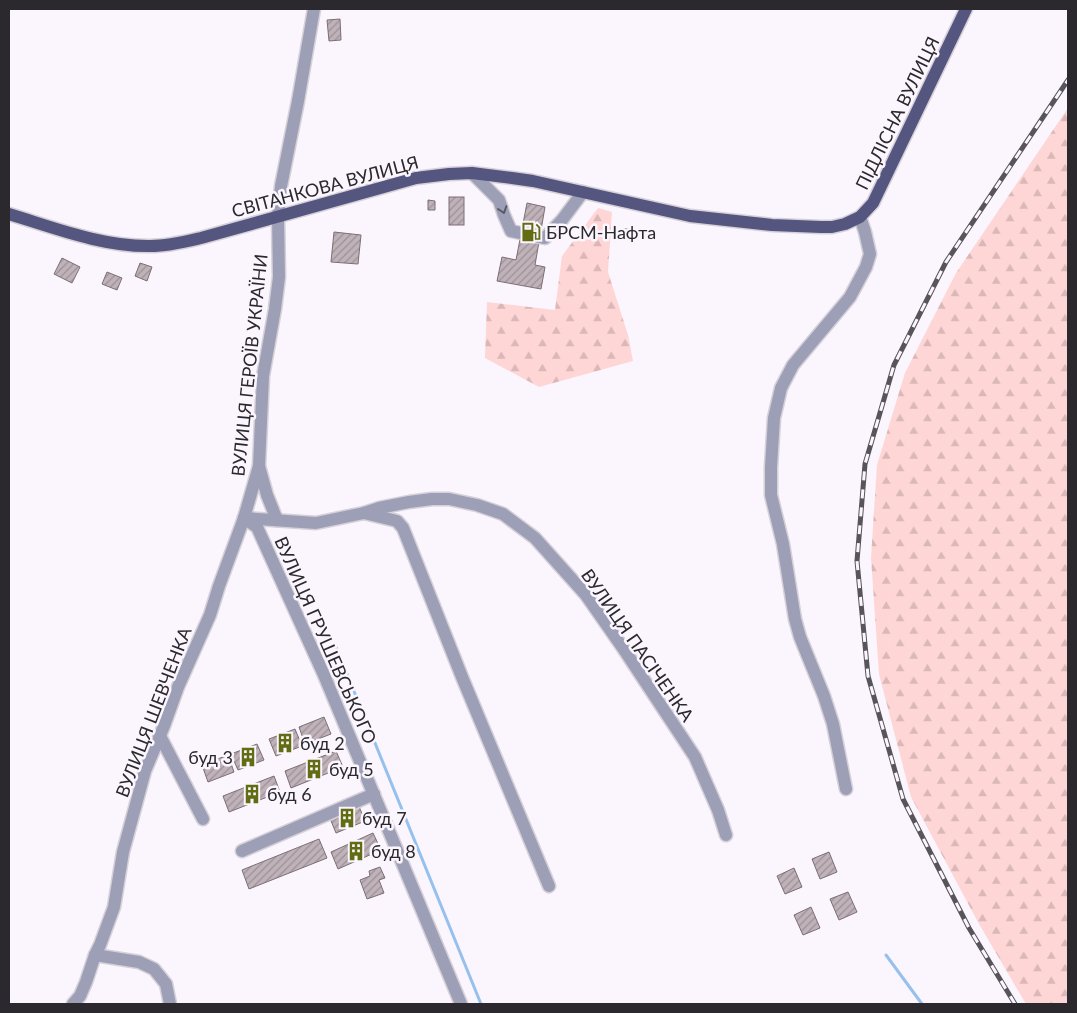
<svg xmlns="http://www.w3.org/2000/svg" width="1077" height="1013" font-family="Lato,sans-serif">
<defs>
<pattern id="forest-firs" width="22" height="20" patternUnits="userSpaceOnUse" patternTransform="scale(1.25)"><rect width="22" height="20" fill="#fed6d5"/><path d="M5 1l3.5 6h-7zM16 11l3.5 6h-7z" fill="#dab8b7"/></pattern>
<pattern id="building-hatch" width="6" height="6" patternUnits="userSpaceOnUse" patternTransform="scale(1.25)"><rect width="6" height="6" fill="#c0b2b9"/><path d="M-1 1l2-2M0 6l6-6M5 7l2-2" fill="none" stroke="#9c9197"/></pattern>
</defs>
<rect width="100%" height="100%" fill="#fbf5fe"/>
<g fill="url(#forest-firs)">
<polygon points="1068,108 1068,1004 1026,1004 979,924 911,797 879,674 871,558 877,465 905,373 956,273"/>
<polygon points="598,208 612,212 608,272 628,335 633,361 539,387 485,358 487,302 555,310 562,256"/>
</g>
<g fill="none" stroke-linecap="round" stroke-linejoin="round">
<g stroke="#96c1ed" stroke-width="3">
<polyline points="336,647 481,1004"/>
<polyline points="886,955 922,1004"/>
</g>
</g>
<g fill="url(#building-hatch)" stroke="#7b6f75">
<polygon points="340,19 341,40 329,41 327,20"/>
<rect x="449" y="197" width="15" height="28"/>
<polygon points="428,200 435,201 435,210 428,210"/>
<polygon points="527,203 545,207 535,265 545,267 541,289 497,281 502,257 516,260"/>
<rect x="623" y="229" width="13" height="9"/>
<polygon points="334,232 361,235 358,264 331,262"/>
<polygon points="62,258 80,267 72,283 54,274"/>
<polygon points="140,263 152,267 147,281 135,276"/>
<polygon points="107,272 122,278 117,290 102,284"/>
<polygon points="324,717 331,734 305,744 299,727"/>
<polygon points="295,729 302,746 276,756 269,739"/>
<polygon points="257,744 264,760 238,770 231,754"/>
<polygon points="336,751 343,767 291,788 285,771"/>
<polygon points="228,755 234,772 208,782 202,765"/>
<polygon points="274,776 280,792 229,812 223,796"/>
<polygon points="358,804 365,821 336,833 329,816"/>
<polygon points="373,833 381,850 338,869 331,852"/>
<polygon points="319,839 327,858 249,889 242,870"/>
<polygon points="829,852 837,872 820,879 812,859"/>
<polygon points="380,867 385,878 379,880 384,893 367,899 360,880 370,876 369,871"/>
<polygon points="794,868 802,887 785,894 777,876"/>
<polygon points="848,892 857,912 839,920 830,899"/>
<polygon points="811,907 820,928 803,935 794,915"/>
</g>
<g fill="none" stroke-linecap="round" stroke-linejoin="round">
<defs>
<g id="minor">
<polyline points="472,173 499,200 504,215 511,231 545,238 562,220 583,192"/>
<polyline points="259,466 267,495 277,520"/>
<polyline points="364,513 379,508 409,502 432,499 449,499 477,505 503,514 535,538 586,595 623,648 695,757 718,810 726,835"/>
<polyline points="244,518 316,523 364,513 397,521 403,528 462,677 549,886"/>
<polyline points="244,518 257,527 324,675 461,1004"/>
<polyline points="160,736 203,819"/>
<polyline points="846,789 833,724 824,696 800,637 795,619 783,544 771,495 771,467 774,418 781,388 793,365 850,297 866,267 870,254 865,232 860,217"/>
<polyline points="242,851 374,794"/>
<polyline points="95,955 139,962 154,969 166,984 170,1004"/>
<polyline points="73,1004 80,996 86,982 95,955 100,945 114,907 123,852 145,771 164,726 178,687 210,615 219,586 244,518 259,466 263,376 275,309 279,277 278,216 281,186 298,101 314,9"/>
</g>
<path id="major" d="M9,214C55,228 103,247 151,246C168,246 184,242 201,238L416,178L449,174L472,173L512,178L533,181L690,216L772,225L821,227H832L845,224L860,217L873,203L966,9"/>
</defs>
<use href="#minor" stroke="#d6d0d8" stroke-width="15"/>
<use href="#major" stroke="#d6d0d8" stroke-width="15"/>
<use href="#minor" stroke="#9d9fb7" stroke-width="12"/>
<use href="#major" stroke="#54567f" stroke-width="12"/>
<defs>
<polyline id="rail" points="1015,1004 969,928 903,799 868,676 857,561 865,464 894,365 946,262 1068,80"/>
</defs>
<use href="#rail" stroke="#57555a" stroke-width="5"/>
<use href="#rail" stroke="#fbf5fe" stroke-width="3" stroke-dasharray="9" stroke-linecap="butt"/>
</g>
<defs><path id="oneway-chevron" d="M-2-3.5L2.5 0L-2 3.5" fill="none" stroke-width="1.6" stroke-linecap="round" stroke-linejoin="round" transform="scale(1.25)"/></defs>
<use stroke="#595864" href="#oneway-chevron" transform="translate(503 210) rotate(72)"/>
<defs>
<symbol id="fuel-bare" viewBox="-9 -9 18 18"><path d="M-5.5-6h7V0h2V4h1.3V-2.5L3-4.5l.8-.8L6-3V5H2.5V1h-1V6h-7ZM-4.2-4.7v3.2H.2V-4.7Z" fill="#616c13" stroke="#fbf5fe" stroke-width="2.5" paint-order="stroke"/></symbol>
<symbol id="building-bare" viewBox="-9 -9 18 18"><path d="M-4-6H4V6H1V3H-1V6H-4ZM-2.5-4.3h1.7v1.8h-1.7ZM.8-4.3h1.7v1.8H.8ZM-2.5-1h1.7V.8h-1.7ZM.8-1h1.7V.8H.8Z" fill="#616c13" stroke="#fbf5fe" stroke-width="2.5" paint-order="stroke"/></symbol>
</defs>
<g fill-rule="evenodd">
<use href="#fuel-bare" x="517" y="218" width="28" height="28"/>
<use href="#building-bare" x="271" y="729" width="28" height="28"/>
<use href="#building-bare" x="234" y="743" width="28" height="28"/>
<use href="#building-bare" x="300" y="755" width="28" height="28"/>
<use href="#building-bare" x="238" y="780" width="28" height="28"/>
<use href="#building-bare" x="333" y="804" width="28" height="28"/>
<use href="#building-bare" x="342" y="837" width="28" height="28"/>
</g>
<g text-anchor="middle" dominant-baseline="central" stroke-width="5" stroke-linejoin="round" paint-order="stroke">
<g font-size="18" fill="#2b292d" stroke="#fbf5fe">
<text transform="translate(897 113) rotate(-64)">ПІДЛІСНА ВУЛИЦЯ</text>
<text transform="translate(325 186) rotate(-15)">СВІТАНКОВА ВУЛИЦЯ</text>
<text transform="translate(249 365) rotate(-84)">ВУЛИЦЯ ГЕРОЇВ УКРАЇНИ</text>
<text transform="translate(326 640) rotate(66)">ВУЛИЦЯ ГРУШЕВСЬКОГО</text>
<text transform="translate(638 645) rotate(55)">ВУЛИЦЯ ПАСІЧЕНКА</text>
<text transform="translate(153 712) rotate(-69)">ВУЛИЦЯ ШЕВЧЕНКА</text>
</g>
<g font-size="18" fill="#2b292d" stroke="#fbf5fe" text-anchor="start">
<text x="546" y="232">БРСМ-Нафта</text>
<text x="300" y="743">буд 2</text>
<text x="233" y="757" text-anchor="end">буд 3</text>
<text x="329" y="769">буд 5</text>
<text x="267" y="794">буд 6</text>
<text x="362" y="818">буд 7</text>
<text x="371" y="851">буд 8</text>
</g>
</g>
<rect width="1077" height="1013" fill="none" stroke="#2b292d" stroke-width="20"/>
</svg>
